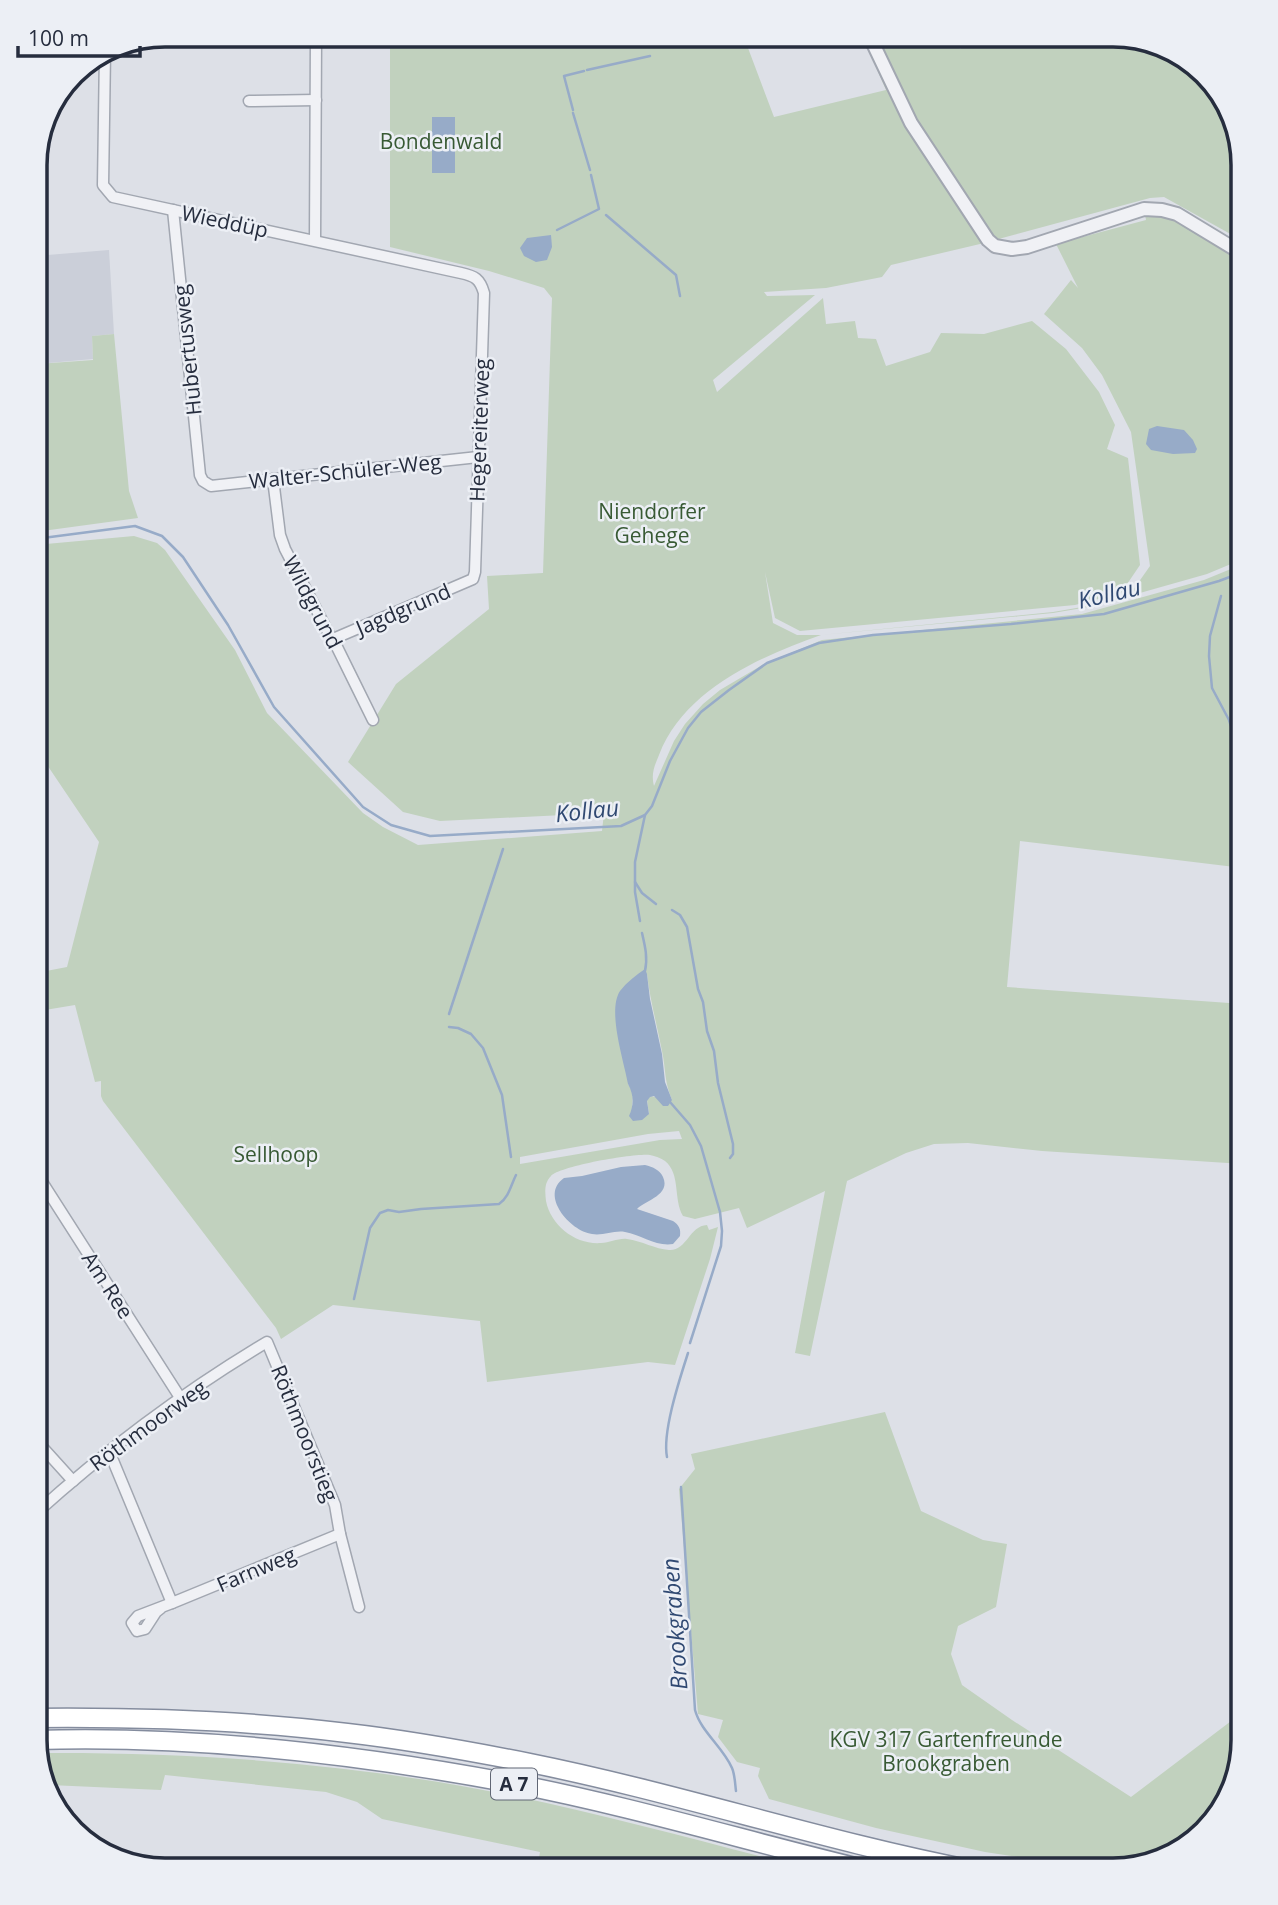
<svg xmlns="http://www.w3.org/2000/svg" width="1278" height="1905" font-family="'Open Sans',sans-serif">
<rect width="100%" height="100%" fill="#dde0e7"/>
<polygon fill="#cbcfd9" points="109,250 114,334 92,336 93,359 37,364 35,256"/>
<g fill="#c1d1be" fill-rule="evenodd">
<path d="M390,35H786L748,48L774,117L886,90L862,35H951L960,49L982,35H1121L1185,57L1226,101L1243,166V241L1164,197L1150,198L980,244L891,265L882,277L826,288L764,292L767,296L815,295L713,380L717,392L823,298L826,324L855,321L858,338L876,339L886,366L930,352L941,333L984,334L1032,321L1066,349L1099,392L1115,425L1107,449L1128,458L1140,565L1121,593L1075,605L800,631L775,618L765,572L773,623L797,635H821L1053,612L1094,605L1125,596L1131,593L1150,566L1131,432L1102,375L1082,348L1044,314L1071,280L1078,288L1056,244L1146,220L1145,214L1172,217L1243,258V559L1207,574L1094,606L1053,613L821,635C759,657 684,690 659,755C654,767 651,774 654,786L674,741L685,724L703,704L720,690L764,664L822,640L1082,614L1204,580L1243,564V868L1020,841L1007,987L1243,1004V1164L1042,1151L968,1143L934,1144L906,1153L847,1181L810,1356L795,1353L825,1191L747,1228L739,1208L695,1219L683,1216C673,1199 681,1174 665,1161C661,1158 655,1156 650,1155C635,1153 560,1166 551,1176C544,1183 545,1192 546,1201C551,1226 576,1245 601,1243C610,1243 618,1238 627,1239C642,1241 655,1249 669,1250C687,1251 689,1226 707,1225L709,1230L718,1227L710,1259L675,1365L648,1362L487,1382L480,1321L333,1305L281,1339L276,1328L103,1101L101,1096V1081L95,1082L75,1005L45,1010L41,972L67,967L99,842L35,747V545L134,536L157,543L165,550L235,650L267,713L363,813L383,827L418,845L602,831L604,813L440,821L403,812L348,762L396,684L489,609L487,576L543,573L552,298L544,288L489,271L390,247ZM647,974C650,1000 657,1025 662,1051C666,1070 664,1081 672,1100L650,1096L647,1100L649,1114L632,1109L633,1093L628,1084ZM679,1131L682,1139L660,1140L520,1164V1157L648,1134Z"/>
<polygon points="114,334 129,491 138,518 35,532 35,347 37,364 93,360 92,336"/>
<polygon points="885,1412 921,1511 983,1540 1007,1544 996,1607 958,1626 951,1654 962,1685 1012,1720 1131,1797 1243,1712 1243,1740 1225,1805 1177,1853 1117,1869 1070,1865 985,1852 876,1828 769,1799 758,1776 760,1768 737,1762 718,1737 723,1720 698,1714 679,1489 695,1469 691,1454"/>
<path d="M39,1753C199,1752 358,1764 514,1796C615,1817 714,1845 814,1870H537L540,1852L382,1819L357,1802L326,1792L165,1775L161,1790L50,1785L48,1786Z"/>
</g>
<g fill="#97abc8">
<rect x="432" y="117" width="23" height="56"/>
<polygon points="551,235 552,247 547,260 536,262 524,256 520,248 527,238"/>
<polygon points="1157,426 1184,430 1193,440 1197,449 1195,453 1173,454 1151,450 1146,444 1149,429"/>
<path d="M645,969L647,974L650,999L662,1054L665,1082L672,1100L668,1106H663L654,1096L650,1097L647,1101L649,1114L642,1120L633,1121L629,1116C634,1105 634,1095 628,1084C624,1061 607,1011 620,991C627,982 636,975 645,969Z"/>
<path d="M645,1165C653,1167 660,1170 663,1177C671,1195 646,1200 637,1209L673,1221C679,1225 681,1229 680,1236L673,1244C657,1247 641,1235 625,1232C614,1230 603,1236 592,1234C570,1231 539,1195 564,1178L582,1176L621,1167Z"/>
</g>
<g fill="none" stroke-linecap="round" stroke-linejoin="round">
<g stroke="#97abc8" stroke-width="2.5">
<polyline points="587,70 650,56"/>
<polyline points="573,110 564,76 584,71"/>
<polyline points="573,113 590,170"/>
<polyline points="606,215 676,275 680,296"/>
<polyline points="1183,225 1201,236"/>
<polyline points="557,230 599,209 591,175"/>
<polyline points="35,539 135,526 162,536 183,557 228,625 274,707 363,807 391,825 430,836 621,826 645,815 652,806 670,761 688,728 701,712 729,690 767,663 819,643 873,635 1011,624 1104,614 1219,581 1243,572"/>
<polyline points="1221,596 1210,636 1209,656 1212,688 1229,720 1232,729 1243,752"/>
<polyline points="635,882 642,893 656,904"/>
<polyline points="672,910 680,915 687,927 698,989 703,1002 707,1031 714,1051 718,1083 733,1144 733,1154 730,1158"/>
<polyline points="640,921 635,892 635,862 645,815"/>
<path d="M642,933C645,946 648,958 645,971"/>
<polyline points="449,1014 503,849"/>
<polyline points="449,1027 458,1028 471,1034 483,1048 502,1095 511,1157"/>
<polyline points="670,1102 690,1125 701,1146 720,1212 722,1231 721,1246 690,1343"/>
<path d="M354,1299L370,1228L380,1213L388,1210L399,1212L421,1209L499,1204C509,1197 511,1185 516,1175"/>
<path d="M667,1457C662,1432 680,1378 688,1353"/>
<path d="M681,1487L695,1710C701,1732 723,1747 732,1768C735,1775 735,1784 736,1791"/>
</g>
<defs>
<g id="minor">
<path d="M105,52L103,185L113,197L461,273C475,276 480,279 484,293L475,572L473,579L333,639"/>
<polyline points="249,101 316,100"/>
<polyline points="173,210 200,475 203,481 211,486 478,457"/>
<polyline points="315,240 316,35"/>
<polyline points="273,479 280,535 285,549 329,634 333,639 373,720"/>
<polyline points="35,998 38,991 35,975"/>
<polyline points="35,1171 181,1399"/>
<polyline points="35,1439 73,1481"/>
<polyline points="109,1451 172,1603"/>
<path d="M35,1514C106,1450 185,1391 267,1342L335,1505L340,1534L359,1607"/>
<polyline points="161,1608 156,1612 145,1629 137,1631 132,1623 138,1616 172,1603 340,1534"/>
</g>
<polyline id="tertiary" points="869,35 911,123 988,240 995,246 1012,249 1027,247 1144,209 1162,210 1177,214 1243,254"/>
<g id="motorway">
<path d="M35,1718C139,1717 243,1720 347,1733C408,1740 469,1751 530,1763C679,1793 823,1841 973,1870"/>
<path d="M35,1740C197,1735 358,1754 516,1784C634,1807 750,1842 867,1870"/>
</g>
</defs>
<use href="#minor" stroke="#a2a7b1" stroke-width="13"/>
<use href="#tertiary" stroke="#a2a7b1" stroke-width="16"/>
<use href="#motorway" stroke="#848c9e" stroke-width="21"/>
<use href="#minor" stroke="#f0f1f5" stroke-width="10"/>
<use href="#tertiary" stroke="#f0f1f5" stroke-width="12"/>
<use href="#motorway" stroke="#fff" stroke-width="18"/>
</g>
<g text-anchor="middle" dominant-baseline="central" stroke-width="5" stroke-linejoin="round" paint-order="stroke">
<rect fill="#eceff5" stroke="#616775" stroke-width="2" x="491" y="1768.5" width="46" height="31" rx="5"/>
<g font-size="19" font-weight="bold" fill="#262d3e">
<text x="514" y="1784">A 7</text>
</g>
<g font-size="21" fill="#385a34" stroke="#eceff5">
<text x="441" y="141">Bondenwald</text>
<text x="652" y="511">Niendorfer<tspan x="652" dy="24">Gehege</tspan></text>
<text x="276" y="1154">Sellhoop</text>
<text x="946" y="1739">KGV 317 Gartenfreunde<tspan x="946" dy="24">Brookgraben</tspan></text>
</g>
<g font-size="21" fill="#262d3e" stroke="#eceff5">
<text transform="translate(225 221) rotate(12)">Wieddüp</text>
<text transform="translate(187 350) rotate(-96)">Hubertusweg</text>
<text transform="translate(479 430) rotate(-88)">Hegereiterweg</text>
<text transform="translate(345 471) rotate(-6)">Walter-Schüler-Weg</text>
<text transform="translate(313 602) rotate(62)">Wildgrund</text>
<text transform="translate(403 609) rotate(-23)">Jagdgrund</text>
<text transform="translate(108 1285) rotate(57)">Am Ree</text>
<text transform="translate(148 1425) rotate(-36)">Röthmoorweg</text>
<text transform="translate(305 1433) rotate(68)">Röthmoorstieg</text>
<text transform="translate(256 1569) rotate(-23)">Farnweg</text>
</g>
<g font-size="23" font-style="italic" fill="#304972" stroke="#eceff5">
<text transform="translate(1109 593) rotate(-13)">Kollau</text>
<text transform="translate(587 810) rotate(-6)">Kollau</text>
<text transform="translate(674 1624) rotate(-94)">Brookgraben</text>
</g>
</g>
<path d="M0 0H1278V1905H0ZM165 47H1113A118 118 0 0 1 1231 165V1740A118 118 0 0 1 1113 1858H165A118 118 0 0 1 47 1740V165A118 118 0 0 1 165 47Z" fill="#eceff5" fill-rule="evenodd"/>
<path fill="none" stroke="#262d3e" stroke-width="3.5" d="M165 47H1113A118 118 0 0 1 1231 165V1740A118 118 0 0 1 1113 1858H165A118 118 0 0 1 47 1740V165A118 118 0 0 1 165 47Z"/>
<path d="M18 46v10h122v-10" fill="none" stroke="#262d3e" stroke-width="3.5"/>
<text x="28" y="46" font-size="21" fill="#262d3e" stroke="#eceff5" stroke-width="5" paint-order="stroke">100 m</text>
</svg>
